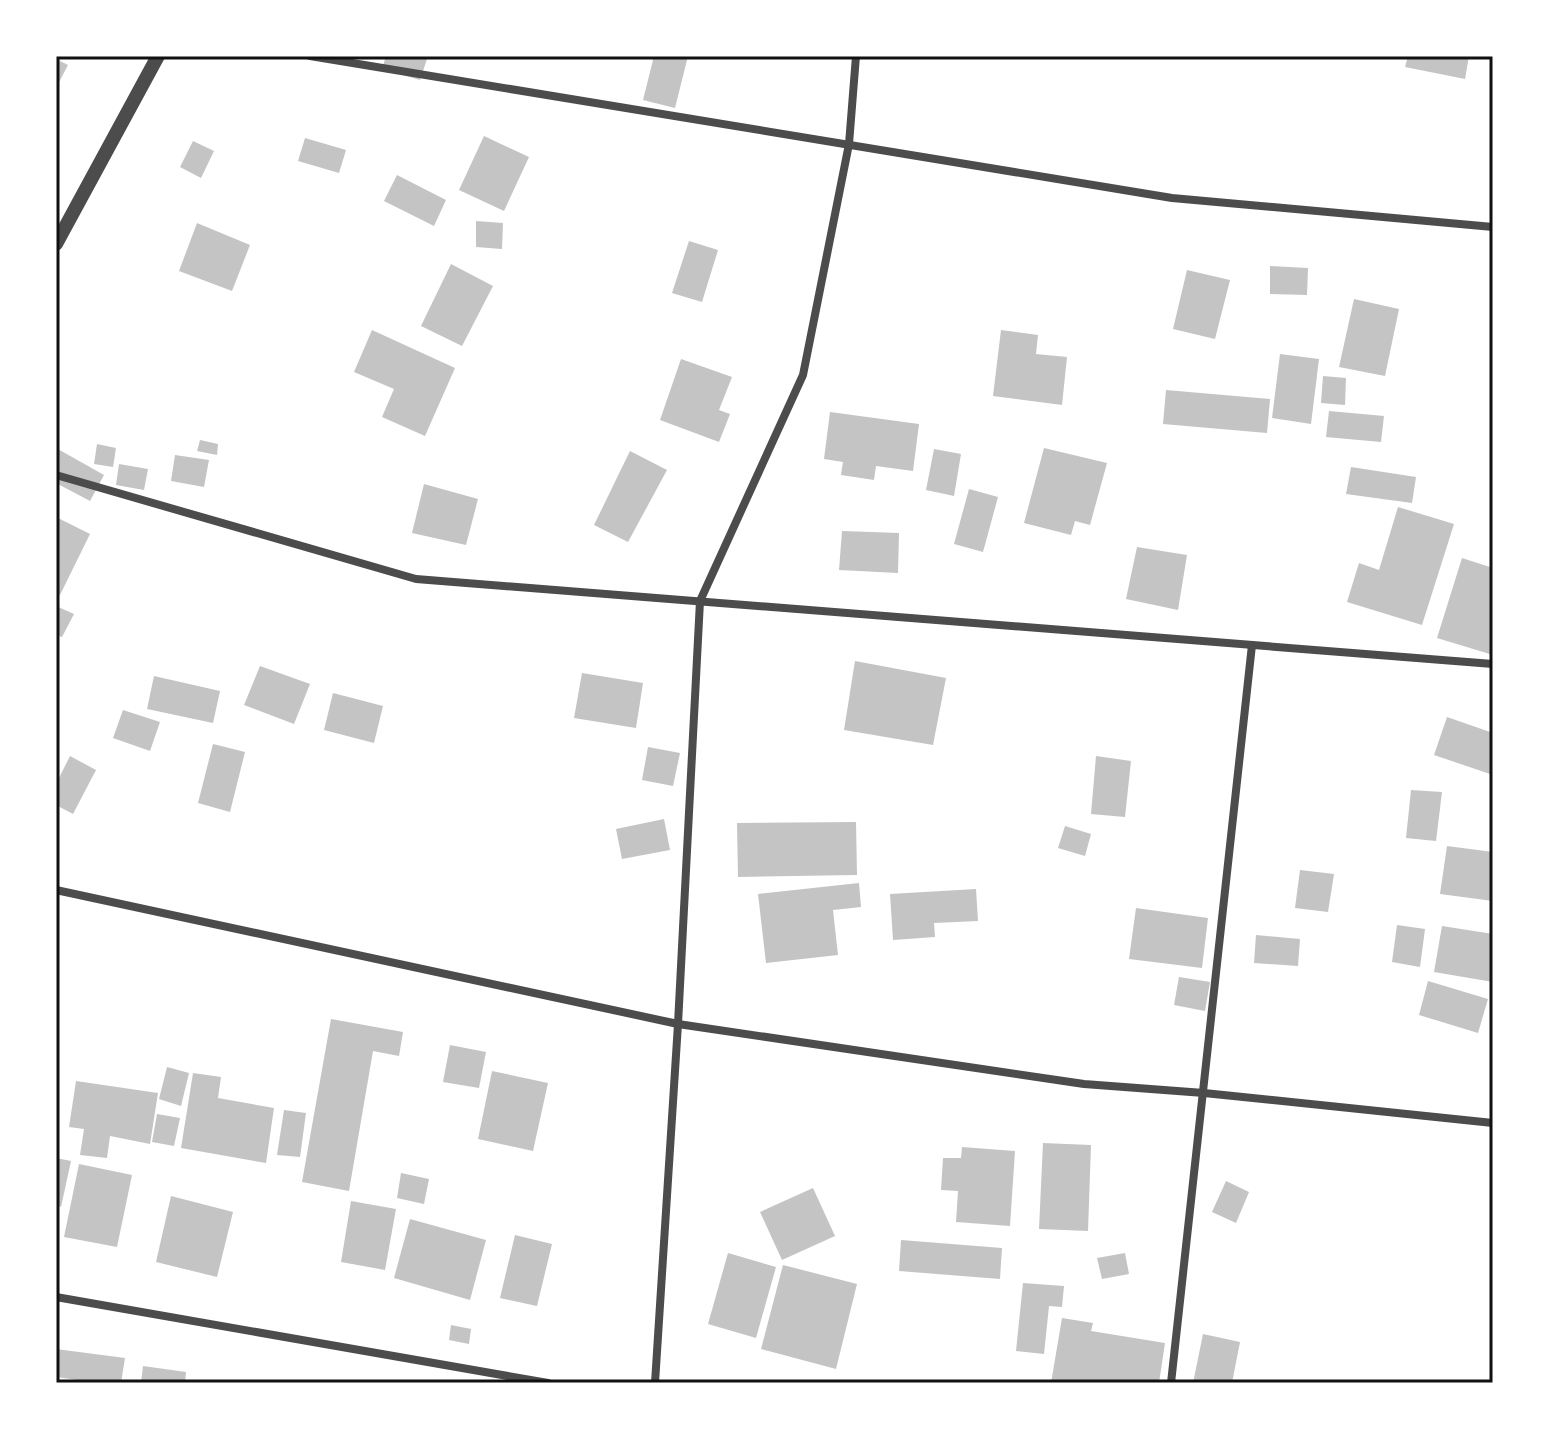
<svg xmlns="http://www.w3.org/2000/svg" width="1549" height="1439" font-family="Rubik,sans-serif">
<rect width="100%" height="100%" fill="#fff"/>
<g fill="#c4c4c4">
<polygon points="386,56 428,56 420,80 382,69"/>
<polygon points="654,56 688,56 675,108 643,100"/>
<polygon points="1408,56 1469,56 1465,79 1405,67"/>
<polygon points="56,59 68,65 56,88"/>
<polygon points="484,136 529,157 504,211 459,190"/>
<polygon points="305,138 346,150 339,173 298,161"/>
<polygon points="193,141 214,151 201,178 180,167"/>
<polygon points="397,175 446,200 434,226 384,201"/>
<polygon points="476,221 503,223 502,249 476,247"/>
<polygon points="197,223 250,245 232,291 179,271"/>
<polygon points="689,241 718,250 702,302 672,293"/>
<polygon points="451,264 493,286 462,346 421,326"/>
<polygon points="1270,266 1308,268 1307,295 1270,294"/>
<polygon points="1187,270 1230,280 1215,339 1173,329"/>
<polygon points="1354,299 1399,309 1385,376 1339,367"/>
<polygon points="372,330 455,368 425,436 382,417 394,389 354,372"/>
<polygon points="1001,330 1038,335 1036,354 1067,357 1062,405 993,396"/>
<polygon points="1280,354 1319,359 1311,424 1272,418"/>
<polygon points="681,359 732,377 719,410 730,414 719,442 660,420"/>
<polygon points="1323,376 1346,378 1345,405 1321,403"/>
<polygon points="1166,390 1270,399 1267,433 1163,424"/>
<polygon points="1329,411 1384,416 1381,442 1326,437"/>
<polygon points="830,412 919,424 913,471 876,466 874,480 841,475 843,462 824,459"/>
<polygon points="200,440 218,444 217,455 197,451"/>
<polygon points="97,444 116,448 113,467 94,464"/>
<polygon points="56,448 104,475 90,501 56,483"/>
<polygon points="1044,448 1107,463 1090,525 1075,521 1071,535 1024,523"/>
<polygon points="934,449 961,454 954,496 926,490"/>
<polygon points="630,451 667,470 628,542 594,525"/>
<polygon points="175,455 209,460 204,487 171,481"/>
<polygon points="119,464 148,469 144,490 116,485"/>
<polygon points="1351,467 1416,477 1412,503 1346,494"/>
<polygon points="424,484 478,499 466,545 412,533"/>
<polygon points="969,489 998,497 983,552 954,544"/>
<polygon points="1398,507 1454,524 1422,625 1347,602 1359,563 1379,570"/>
<polygon points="56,517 90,534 60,595 56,593"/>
<polygon points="842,531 899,533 898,573 839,570"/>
<polygon points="1137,547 1187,555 1178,610 1126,599"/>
<polygon points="1462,558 1493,568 1493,655 1437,638"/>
<polygon points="56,606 74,614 62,637 56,635"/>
<polygon points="855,661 946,678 933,745 844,730"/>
<polygon points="260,666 310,684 294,724 244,705"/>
<polygon points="582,673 643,683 636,728 574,718"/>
<polygon points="154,676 220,691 213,723 147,709"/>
<polygon points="333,693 383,706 374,743 324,730"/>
<polygon points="123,710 160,722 150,751 113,738"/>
<polygon points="1447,717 1493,733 1493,775 1434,755"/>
<polygon points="213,744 245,752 230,812 198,803"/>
<polygon points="648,747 680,753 673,786 642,780"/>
<polygon points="70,756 96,770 73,814 56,805 56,784"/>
<polygon points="1096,756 1131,761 1125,817 1091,814"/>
<polygon points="1411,790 1442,792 1436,841 1406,838"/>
<polygon points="664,819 670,850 622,859 616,829"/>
<polygon points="856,822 857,875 738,877 737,823"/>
<polygon points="1065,826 1091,834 1085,856 1058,848"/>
<polygon points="1447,846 1493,852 1493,901 1440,894"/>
<polygon points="1300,870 1334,874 1328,912 1295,908"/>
<polygon points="859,883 861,907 833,910 838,955 766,963 758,894"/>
<polygon points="976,889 978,921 934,923 935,937 893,940 890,894"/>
<polygon points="1136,908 1208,918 1202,968 1129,959"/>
<polygon points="1397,925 1425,929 1420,967 1392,962"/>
<polygon points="1442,926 1493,934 1493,982 1434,972"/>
<polygon points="1256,935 1300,939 1298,966 1254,963"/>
<polygon points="1179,977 1210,982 1205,1011 1174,1005"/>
<polygon points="1428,981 1488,999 1478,1033 1419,1015"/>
<polygon points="331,1019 403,1032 399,1056 373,1051 349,1191 302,1182"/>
<polygon points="450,1045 486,1052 479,1088 443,1082"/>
<polygon points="167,1067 189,1073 181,1106 159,1099"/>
<polygon points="492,1071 548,1083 533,1151 478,1139"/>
<polygon points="193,1073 221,1077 218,1098 274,1108 266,1163 181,1148"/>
<polygon points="76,1081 158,1093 150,1144 110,1136 107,1158 80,1155 84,1129 69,1127"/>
<polygon points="284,1110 306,1113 300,1157 277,1155"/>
<polygon points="157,1114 180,1118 174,1146 152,1142"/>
<polygon points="1043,1143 1091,1145 1088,1231 1039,1229"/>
<polygon points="962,1147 1015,1151 1010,1226 956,1222 958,1191 941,1190 943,1158 961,1158"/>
<polygon points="56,1158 71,1161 61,1207 56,1205"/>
<polygon points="79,1164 132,1175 117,1247 64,1237"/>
<polygon points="401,1173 429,1179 424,1204 397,1198"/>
<polygon points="1226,1181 1249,1192 1236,1223 1212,1212"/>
<polygon points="813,1188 835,1236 782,1260 760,1212"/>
<polygon points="171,1196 233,1212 217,1277 156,1262"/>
<polygon points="351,1201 396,1209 385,1270 341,1262"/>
<polygon points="410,1219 486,1240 470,1300 394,1278"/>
<polygon points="515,1235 552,1244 537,1306 500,1298"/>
<polygon points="901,1240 1002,1248 1000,1279 899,1271"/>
<polygon points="728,1253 776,1267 756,1338 708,1324"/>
<polygon points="1125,1253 1129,1274 1102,1279 1097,1258"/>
<polygon points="783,1265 857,1284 836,1369 761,1349"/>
<polygon points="1023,1283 1064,1286 1062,1307 1049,1306 1044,1354 1016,1351"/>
<polygon points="1062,1318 1093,1323 1091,1331 1165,1343 1159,1383 1051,1383"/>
<polygon points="451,1325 471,1329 469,1344 449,1340"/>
<polygon points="1203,1334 1240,1342 1232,1383 1193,1383"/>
<polygon points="56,1349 125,1358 121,1383 98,1383 56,1377"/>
<polygon points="143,1366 186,1372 185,1383 141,1383"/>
</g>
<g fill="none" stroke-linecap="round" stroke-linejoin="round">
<g stroke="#4c4c4c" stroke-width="8">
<polyline points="310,56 1172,198 1493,227"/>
<polyline points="56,475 416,579 1493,664"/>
<polyline points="56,890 678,1024 1084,1084 1204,1093 1493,1123"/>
<polyline points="56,1297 548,1383"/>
<polyline points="655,1383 678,1024 700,601 803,375 849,144 856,56"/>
<polyline points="1171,1383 1252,645"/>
</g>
<polyline stroke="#4c4c4c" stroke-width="14" points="56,244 158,56"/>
</g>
<rect width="1549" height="1439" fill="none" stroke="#ffffff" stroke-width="116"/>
<rect x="58" y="58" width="1433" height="1323" fill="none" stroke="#111" stroke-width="3"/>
</svg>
